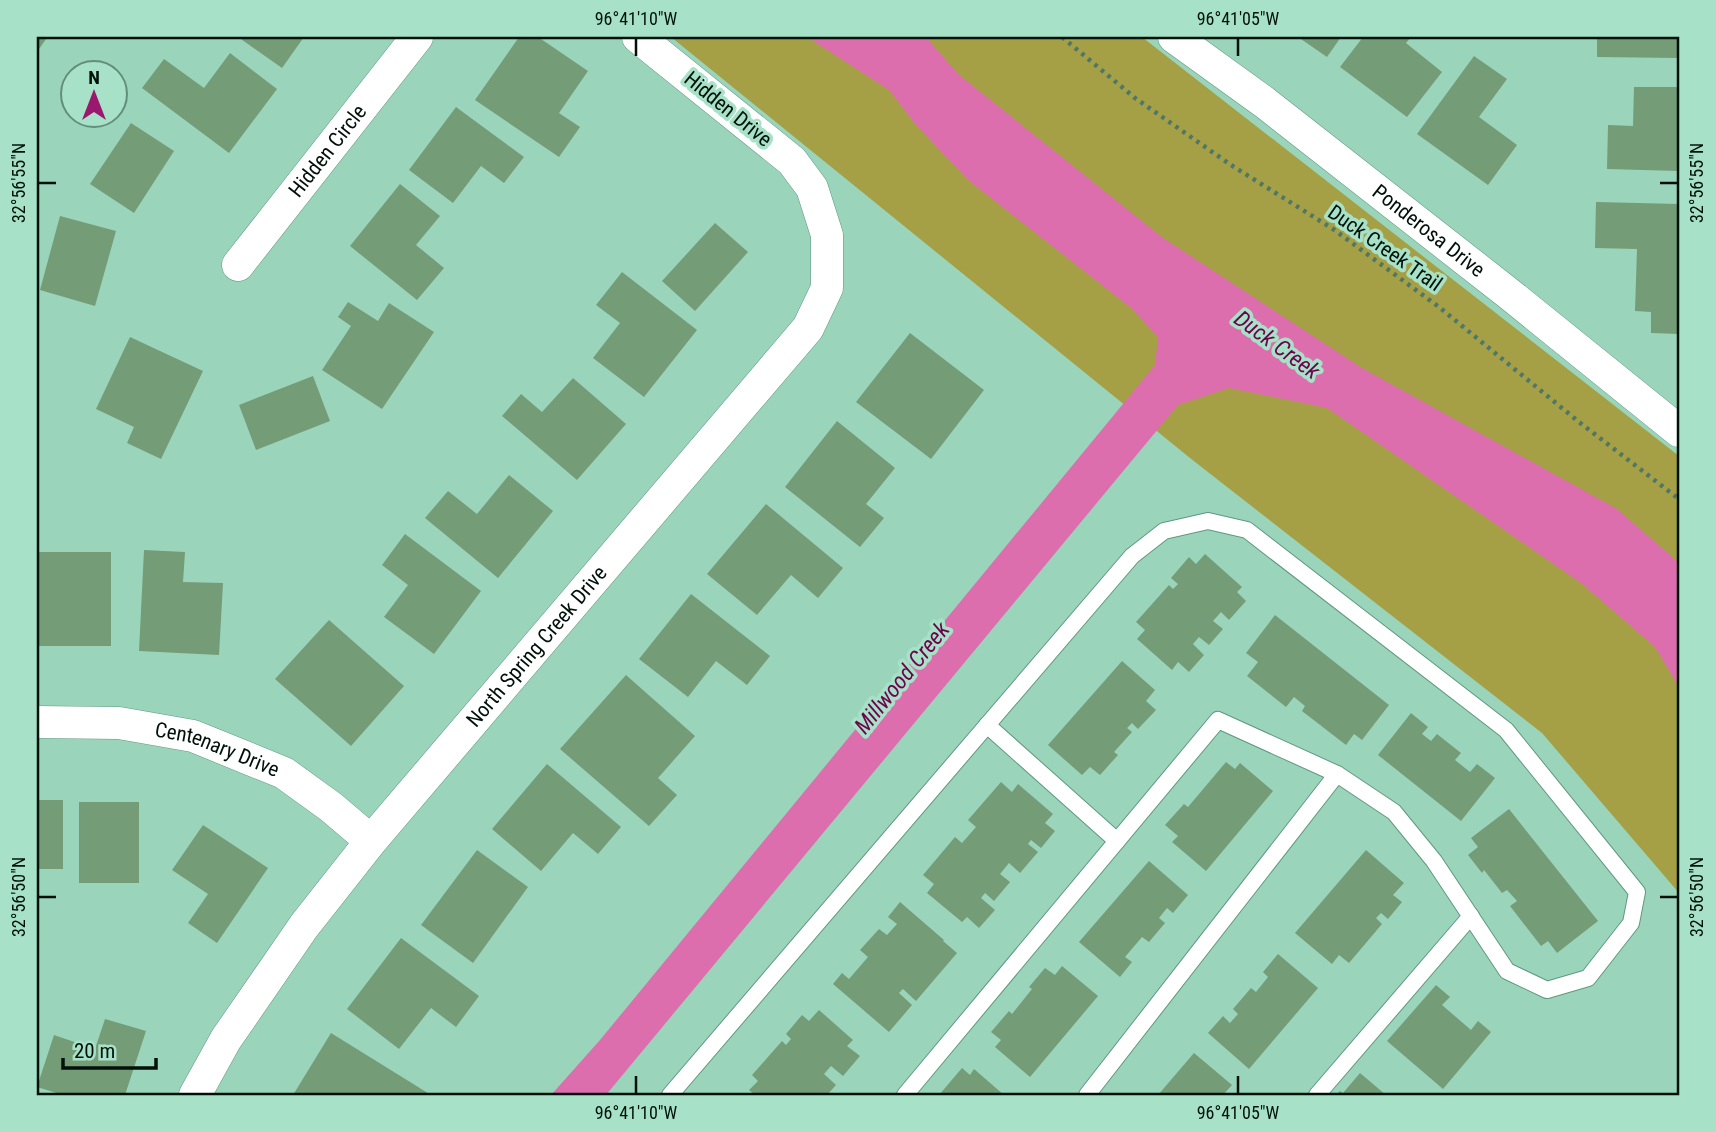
<svg xmlns="http://www.w3.org/2000/svg" width="1716" height="1132" font-family="'Roboto Condensed',sans-serif">
<rect width="100%" height="100%" fill="#9ad5bb"/>
<polygon fill="#a5a046" points="671,37 1142,37 1679,456 1679,893 1542,733 1190,458"/>
<polygon fill="#dd6eae" points="807,37 926,37 958,74 1163,238 1362,368 1617,509 1679,563 1679,687 1655,647 1581,583 1327,408 1229,388 1178,405 606,1095 551,1095 600,1040 1155,365 1158,337 1131,308 968,180 916,125 889,90"/>
<g fill="#749c77">
<polygon points="37,37 46,39 37,52"/>
<polygon points="238,37 304,37 282,68"/>
<polygon points="519,37 538,37 588,71 559,113 580,127 559,157 475,100"/>
<polygon points="1298,37 1341,37 1327,57"/>
<polygon points="1363,37 1411,37 1406,43 1442,72 1407,117 1340,67"/>
<polygon points="1597,37 1679,37 1679,58 1597,57"/>
<polygon points="230,53 277,89 229,153 142,88 164,59 204,88"/>
<polygon points="1474,56 1507,79 1479,117 1517,145 1488,185 1417,134"/>
<polygon points="1634,87 1679,87 1679,171 1607,169 1608,125 1633,126"/>
<polygon points="456,107 524,157 504,183 481,166 453,203 409,170"/>
<polygon points="131,123 174,151 134,213 90,184"/>
<polygon points="400,184 440,216 416,245 444,268 417,300 350,246"/>
<polygon points="1596,202 1679,204 1679,334 1651,333 1651,312 1635,311 1637,249 1595,248"/>
<polygon points="60,216 116,231 95,306 40,290"/>
<polygon points="715,223 748,252 695,311 662,281"/>
<polygon points="622,272 697,330 644,397 593,358 620,323 596,305"/>
<polygon points="348,302 378,321 389,303 434,332 382,409 322,370 351,326 338,317"/>
<polygon points="910,333 984,390 931,459 856,402"/>
<polygon points="130,337 203,371 161,459 127,443 134,427 96,409"/>
<polygon points="313,376 330,421 256,450 239,405"/>
<polygon points="573,378 626,424 577,480 502,416 521,394 542,412"/>
<polygon points="837,421 895,468 866,504 884,518 860,547 785,487"/>
<polygon points="509,475 553,511 498,578 425,518 448,491 477,514"/>
<polygon points="766,504 843,568 818,598 791,575 757,615 707,574"/>
<polygon points="405,534 481,591 434,654 384,617 408,585 382,565"/>
<polygon points="144,550 185,552 183,582 223,583 219,655 139,651"/>
<rect x="37" y="552" width="74" height="94"/>
<polygon points="1205,554 1242,587 1237,592 1246,601 1229,620 1221,612 1213,621 1223,629 1209,645 1199,637 1193,644 1204,655 1189,672 1178,662 1172,670 1137,639 1145,630 1136,622 1169,585 1173,589 1178,584 1171,578 1189,557 1196,564"/>
<polygon points="691,594 770,656 747,685 716,661 688,697 639,659"/>
<polygon points="1275,615 1389,705 1362,740 1354,734 1346,745 1302,711 1305,706 1294,697 1286,707 1247,676 1258,662 1246,653"/>
<polygon points="329,620 404,686 351,746 275,679"/>
<polygon points="1122,661 1155,690 1146,701 1156,710 1138,729 1132,723 1127,728 1132,732 1114,752 1118,755 1100,775 1090,767 1082,775 1048,745"/>
<polygon points="626,675 695,736 658,778 677,795 649,826 560,749"/>
<polygon points="1411,713 1428,727 1422,734 1431,741 1437,734 1461,753 1455,760 1470,772 1477,764 1495,778 1461,821 1378,755"/>
<polygon points="1226,762 1235,769 1240,763 1273,791 1206,871 1172,842 1178,836 1165,825 1184,804 1188,807"/>
<polygon points="547,764 621,827 598,854 573,833 541,871 492,829"/>
<polygon points="1001,782 1012,792 1018,784 1053,814 1045,823 1055,831 1041,848 1031,840 1028,844 1038,852 1020,873 1009,863 1000,874 1010,882 994,901 985,893 981,898 995,910 979,928 967,917 962,922 927,893 934,884 923,875 955,837 962,843 976,827 968,820"/>
<rect x="37" y="800" width="26" height="69"/>
<rect x="79" y="802" width="60" height="81"/>
<polygon points="1509,809 1598,921 1557,953 1548,941 1541,946 1510,906 1517,901 1507,890 1502,893 1484,870 1482,873 1468,855 1478,847 1471,838"/>
<polygon points="203,825 268,868 217,943 188,923 208,894 172,870"/>
<polygon points="477,850 528,887 473,963 421,925"/>
<polygon points="1366,850 1404,883 1393,895 1402,902 1388,919 1381,913 1376,918 1382,924 1349,963 1339,955 1332,964 1295,933"/>
<polygon points="1149,861 1188,895 1173,913 1167,908 1159,918 1165,923 1149,942 1142,937 1125,957 1132,962 1120,977 1079,942"/>
<polygon points="900,902 944,940 943,941 957,953 916,1001 903,989 899,993 912,1005 889,1032 833,984 842,973 849,979 868,957 860,950 879,929 887,935 897,924 888,917"/>
<polygon points="401,938 479,996 456,1027 431,1008 399,1049 347,1009"/>
<polygon points="1278,954 1318,988 1249,1069 1208,1033 1223,1016 1230,1023 1238,1014 1233,1009 1251,988 1256,992 1268,977 1263,972"/>
<polygon points="1062,966 1098,996 1030,1077 995,1047 1001,1040 991,1032 1009,1011 1012,1014 1032,989 1029,987 1045,968 1055,975"/>
<polygon points="1436,985 1450,997 1442,1005 1471,1030 1478,1021 1491,1032 1443,1089 1387,1041"/>
<polygon points="819,1010 853,1040 847,1046 860,1056 843,1076 831,1066 824,1074 836,1085 827,1095 814,1095 812,1093 810,1095 755,1095 749,1090 758,1081 752,1075 782,1041 786,1045 791,1039 786,1034 802,1015 809,1021"/>
<polygon points="105,1019 146,1031 125,1095 63,1095 37,1087 54,1035 95,1049"/>
<polygon points="331,1033 431,1095 293,1095"/>
<polygon points="1194,1053 1232,1085 1223,1095 1158,1095"/>
<polygon points="962,1068 970,1075 974,1069 1004,1095 939,1095"/>
<polygon points="1360,1073 1386,1095 1336,1095 1340,1091 1343,1093"/>
</g>
<g fill="none" stroke-linecap="round" stroke-linejoin="round">
<defs>
<g id="lane">
<polyline points="987,725 1117,841"/>
<polyline points="670,1095 1132,556 1164,531 1208,521 1247,530 1506,730 1637,892 1631,923 1588,978 1547,990 1507,971 1434,861 1394,812 1337,774 1218,720 905,1095"/>
<polyline points="1087,1095 1337,774"/>
<polyline points="1317,1095 1471,916"/>
</g>
<g id="street">
<path id="s1" d="M1174,37L1264,102L1508,293L1679,431"/>
<path id="s2" d="M238,265L417,37"/>
<path id="s3" d="M37,722L119,723L193,736L284,773L331,807L371,841"/>
<path id="s4" d="M195,1095L226,1039L242,1016L304,926L371,841L808,328L827,288V235L812,188L792,161L638,37"/>
</g>
</defs>
<use href="#lane" stroke="#5f9880" stroke-width="18"/>
<use href="#street" stroke="#5f9880" stroke-width="33"/>
<polyline stroke="#507766" stroke-width="4.5" stroke-dasharray="3.5 5" stroke-linecap="butt" points="1062,37 1135,98 1231,165 1333,229 1439,307 1579,422 1679,499"/>
<use href="#lane" stroke="#fff" stroke-width="16"/>
<use href="#street" stroke="#fff" stroke-width="32"/>
</g>
<path fill="none" stroke="#001109" stroke-width="2.5" d="M636,38V56M1238,38V56M38,183H56M1660,183H1678M38,897H56M1660,897H1678M636,1076V1094M1238,1076V1094"/>
<g text-anchor="middle" dominant-baseline="central" stroke-width="7" stroke-linejoin="round" paint-order="stroke">
<g font-size="21" fill="#001109" stroke="#a7e2c8">
<text transform="translate(728 109) rotate(39)">Hidden Drive</text>
<text stroke="none"><textPath href="#s2" startOffset="145">Hidden Circle</textPath></text>
<text stroke="none"><textPath href="#s1" startOffset="320">Ponderosa Drive</textPath></text>
<text transform="translate(1385 248) rotate(35)">Duck Creek Trail</text>
<text stroke="none"><textPath href="#s4" startOffset="565">North Spring Creek Drive</textPath></text>
<text stroke="none"><textPath href="#s3" startOffset="184">Centenary Drive</textPath></text>
</g>
<g font-size="23" font-style="italic" fill="#6e024c" stroke="#a7e2c8">
<text transform="translate(1277 345) rotate(36)">Duck Creek</text>
<text transform="translate(902 678) rotate(-51)">Millwood Creek</text>
</g>
</g>
<rect width="1716" height="1132" fill="none" stroke="#a7e2c8" stroke-width="77"/>
<g transform="translate(94 94)"><circle r="33" fill="#a7e2c8" stroke="#648e7c" stroke-width="2"/>
<path d="M0-5L12 26L0 18L-12 26Z" fill="#9a196e"/>
<text y="-10" font-size="19" font-weight="bold" text-anchor="middle" fill="#001109">N</text>
</g>
<path d="M63 1058v10h93v-10" fill="none" stroke="#001109" stroke-width="3.5"/>
<text x="74" y="1058" font-size="21" fill="#001109" stroke="#a7e2c8" stroke-width="5" paint-order="stroke">20 m</text>
<rect x="38" y="38" width="1640" height="1056" fill="none" stroke="#001109" stroke-width="2.5"/>
<g font-size="18" text-anchor="middle" fill="#001109">
<text x="636" y="25">96°41'10"W</text>
<text x="1238" y="25">96°41'05"W</text>
<text transform="translate(19 183) rotate(-90)" y="6">32°56'55"N</text>
<text transform="translate(1697 183) rotate(-90)" y="6">32°56'55"N</text>
<text transform="translate(19 897) rotate(-90)" y="6">32°56'50"N</text>
<text transform="translate(1697 897) rotate(-90)" y="6">32°56'50"N</text>
<text x="636" y="1119">96°41'10"W</text>
<text x="1238" y="1119">96°41'05"W</text>
</g>
</svg>
